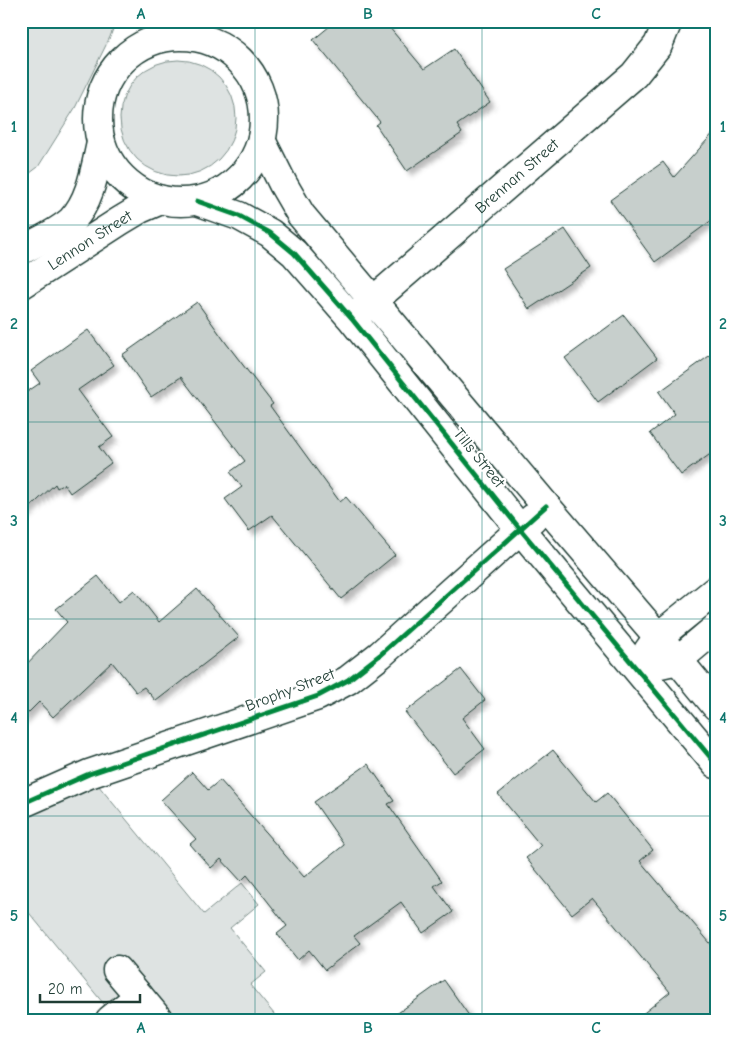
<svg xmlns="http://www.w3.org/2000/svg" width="737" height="1041" font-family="'Comic Neue',sans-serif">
<defs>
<filter id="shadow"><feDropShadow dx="4.5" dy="4.5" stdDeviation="2.5" flood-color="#0004"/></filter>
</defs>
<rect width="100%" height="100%" fill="#fff"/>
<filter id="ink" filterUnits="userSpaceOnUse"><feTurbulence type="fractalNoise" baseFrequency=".02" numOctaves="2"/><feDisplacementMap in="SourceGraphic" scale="10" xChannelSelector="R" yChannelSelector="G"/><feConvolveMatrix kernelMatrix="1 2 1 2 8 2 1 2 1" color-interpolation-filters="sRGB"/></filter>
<g filter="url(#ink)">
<g fill="#dee3e2" stroke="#7e908b">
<polygon points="21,21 116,21 110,37 75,108 38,167 21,180"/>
<circle cx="178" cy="118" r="58"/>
<polygon points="89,774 204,914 242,883 259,904 230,928 266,972 250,985 279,1020 117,1020 21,903 21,804"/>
</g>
<g fill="#c7cfcc" stroke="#1f3d34" filter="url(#shadow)">
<polygon points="336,21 384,21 424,69 454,49 490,102 457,125 462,133 407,171 376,125 380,122 313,40"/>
<polygon points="716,130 716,217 655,262 610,200 663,162 674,177"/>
<polygon points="565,229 591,268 529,309 503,269"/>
<polygon points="197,302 226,343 273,404 270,406 340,502 346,497 395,555 341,599 272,515 249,531 225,499 242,487 230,472 245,461 181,377 151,397 122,355"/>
<polygon points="624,315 657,358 598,402 565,358"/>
<polygon points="88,330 114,365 78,390 113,437 99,447 111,463 70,493 64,484 57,488 55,484 21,516 21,396 40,383 31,371"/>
<polygon points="716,351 716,450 681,475 650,433 675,414 659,392"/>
<polygon points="98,576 119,602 134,590 159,622 197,589 239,637 156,701 144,687 136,692 112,662 53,717 39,702 21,720 21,670 67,622 56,609"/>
<polygon points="461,669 485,700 462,718 485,749 453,773 405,712"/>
<polygon points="553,750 596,802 607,793 653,850 640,861 716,950 716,1020 635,1020 670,992 592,898 572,914 526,858 541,846 498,794"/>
<polygon points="368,764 394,801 388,804 442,881 434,886 453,912 423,933 401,902 354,936 360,943 325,970 309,950 298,960 277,934 287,926 247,875 241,881 221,859 211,868 190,844 196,839 161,800 192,772 208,790 220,780 304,877 344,845 314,802"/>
<polygon points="444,980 472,1020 388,1020"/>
</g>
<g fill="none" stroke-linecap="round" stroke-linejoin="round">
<defs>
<g id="minor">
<circle cx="181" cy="119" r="83"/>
<polyline points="262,142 283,184 301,215 546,506 678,660 716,706"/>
<polyline points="197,201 239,216 270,233 294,253 352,319 520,529 716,764"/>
<path d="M21,251C38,241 58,233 72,220C91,200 95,169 101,143"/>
<path id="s1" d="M21,285L120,221L140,209L161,200"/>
<path id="s2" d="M359,313L634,75L658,45L668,21"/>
<polyline points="648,651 658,637 716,590"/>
<polyline points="660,664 678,660 716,628"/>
<polyline points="21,804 89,774 318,696 348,680 380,655 533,518"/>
<polyline points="139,996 159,1020"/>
<polyline points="110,1020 139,996 117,970"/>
</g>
</defs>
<use href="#minor" stroke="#1f3d34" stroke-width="31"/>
<use href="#minor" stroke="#fff" stroke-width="28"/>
<defs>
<g id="cycleway">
<polyline points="197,201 239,216 270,233 294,253 352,319 520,529 716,764"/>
<polyline points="21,804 89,774 318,696 348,680 380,655 546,506"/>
</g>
</defs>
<use href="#cycleway" stroke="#fff" stroke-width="8"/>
<use href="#cycleway" stroke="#00873e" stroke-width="5"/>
</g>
</g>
<path fill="none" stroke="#0f766e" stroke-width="1" stroke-opacity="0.55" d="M255,21V1020M482,21V1020M21,225H716M21,422H716M21,619H716M21,816H716"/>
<g text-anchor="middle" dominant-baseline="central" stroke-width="4.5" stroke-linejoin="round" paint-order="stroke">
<g font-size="16" fill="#1f3d34" stroke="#fff">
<text stroke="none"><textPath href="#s2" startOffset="209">Brennan Street</textPath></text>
<text stroke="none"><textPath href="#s1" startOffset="82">Lennon Street</textPath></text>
<text transform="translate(479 458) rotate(51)">Tills Street</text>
<text transform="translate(290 690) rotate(-21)">Brophy Street</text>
</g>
</g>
<rect width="737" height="1041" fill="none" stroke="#fff" stroke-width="55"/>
<path d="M40 994v8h100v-8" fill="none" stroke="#1f3d34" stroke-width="2.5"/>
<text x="48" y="994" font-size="15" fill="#1f3d34" stroke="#ffffff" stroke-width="4" paint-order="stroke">20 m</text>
<rect x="28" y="28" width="682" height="986" fill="none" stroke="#0f766e" stroke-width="2"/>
<g font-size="16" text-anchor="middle" font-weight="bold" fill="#0f766e">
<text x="141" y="19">A</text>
<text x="368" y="19">B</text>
<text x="596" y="19">C</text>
<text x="14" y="132">1</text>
<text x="723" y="132">1</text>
<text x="14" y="329">2</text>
<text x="723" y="329">2</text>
<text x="14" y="526">3</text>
<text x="723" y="526">3</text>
<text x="14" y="723">4</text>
<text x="723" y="723">4</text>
<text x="14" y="921">5</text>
<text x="723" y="921">5</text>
<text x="141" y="1033">A</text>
<text x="368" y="1033">B</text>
<text x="596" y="1033">C</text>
</g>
</svg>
